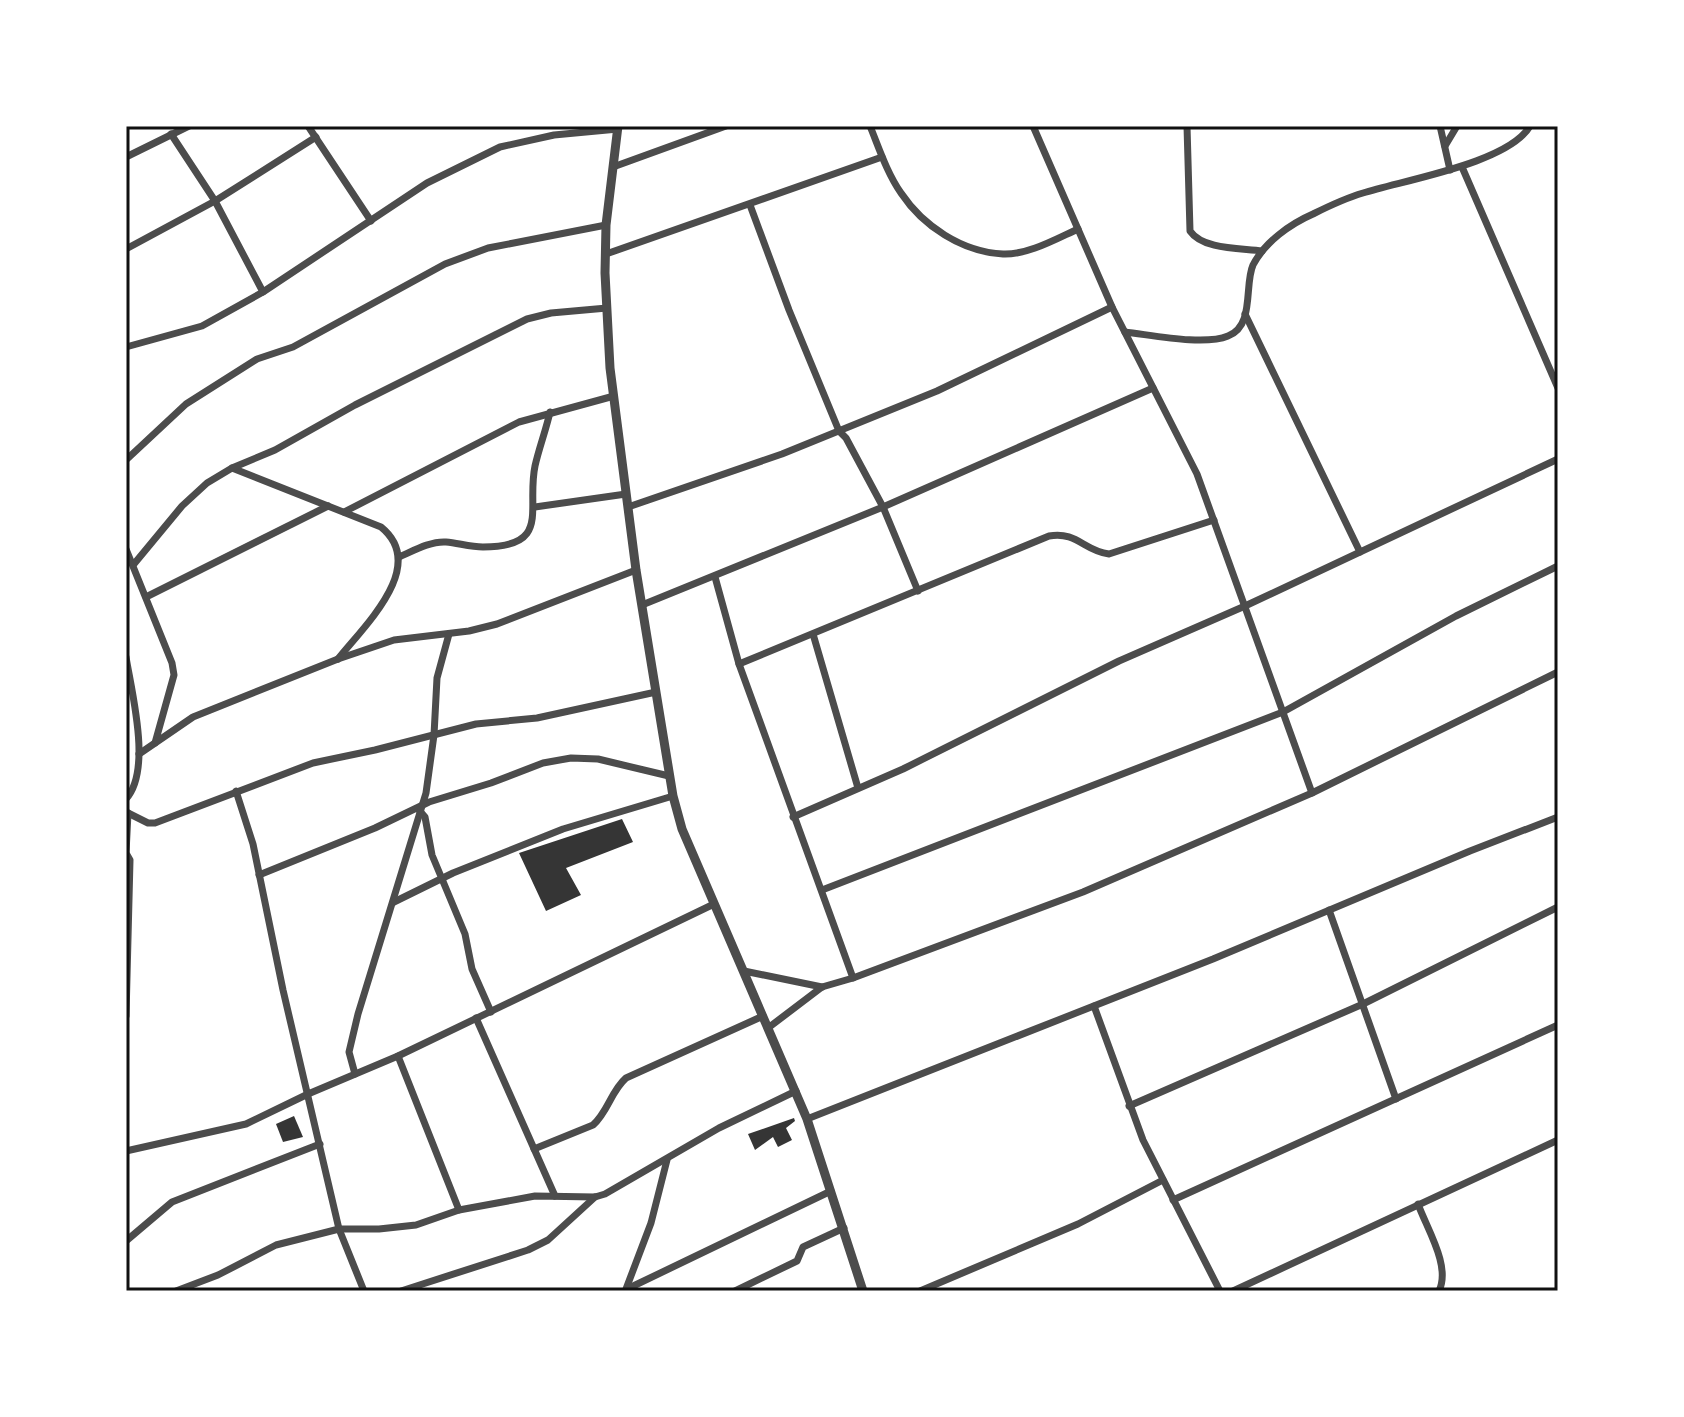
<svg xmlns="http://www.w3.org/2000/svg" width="1684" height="1417" font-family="Karla,sans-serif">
<rect width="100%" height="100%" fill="#fff"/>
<g fill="#353535">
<polygon points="622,819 633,842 566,868 581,895 546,911 519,853"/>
<polygon points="294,1116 303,1137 283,1142 276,1124"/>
<polygon points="794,1118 795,1121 786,1128 792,1140 778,1147 773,1137 755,1150 748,1134"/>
</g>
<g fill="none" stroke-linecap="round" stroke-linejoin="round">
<g stroke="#4c4c4c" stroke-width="7">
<polyline points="308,126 371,221"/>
<path d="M870,126C879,148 887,173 901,193C923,226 962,252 1003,254C1028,255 1056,239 1078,229"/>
<polyline points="1033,126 1112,307 1197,474 1312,793"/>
<path d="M1187,126L1190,231C1203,250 1241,248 1262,251"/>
<polyline points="1440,126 1450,170"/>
<polyline points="171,134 215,201 263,292"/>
<polyline points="1445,146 1457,126"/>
<polyline points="126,157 189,126"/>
<polyline points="613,167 726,126"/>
<polyline points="1462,167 1558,388"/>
<polyline points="750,205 789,310 839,431 846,438 883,507 918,591"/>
<polyline points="126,249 215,201 316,137"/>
<polyline points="606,254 882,157"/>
<polyline points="1245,314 1360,552"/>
<path d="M1125,332C1152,335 1204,346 1228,336C1255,326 1244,285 1253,265C1265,242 1290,224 1313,214C1329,206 1346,198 1363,193C1404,180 1509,163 1530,126"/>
<polyline points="126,347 202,326 263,292 427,183 500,147 554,135 618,129"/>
<polyline points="126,460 186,404 257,359 293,347 445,264 488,248 606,225"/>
<path d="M232,468L381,527C429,566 364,626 338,659"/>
<polyline points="535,507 626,494"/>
<polyline points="628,507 782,454 937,391 1112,307"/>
<polyline points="344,512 519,422 614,396"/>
<polyline points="126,549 172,663 174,675 155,743"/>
<path d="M399,557C413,551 430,541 446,542C458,543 470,547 483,547C552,547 526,509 535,466C539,448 546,430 550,412"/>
<polyline points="134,564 182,506 207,483 232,468 275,450 355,405 527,319 551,313 607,308"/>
<polyline points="715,577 739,664 853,978"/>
<polyline points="146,597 328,506"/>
<polyline points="642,605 883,507 1153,388"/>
<polyline points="813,634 858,788"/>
<path d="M126,657C132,694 152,770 126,799"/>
<path d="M739,664L1049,536C1077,531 1084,551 1109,554L1214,520"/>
<polyline points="139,754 193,717 338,659 394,640 469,631 497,624 636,570"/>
<polyline points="236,791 253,844 283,990 339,1229 364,1291"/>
<polyline points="419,810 425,817 432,855 465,934 472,969 491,1012"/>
<polyline points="126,812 148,823 155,823 313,763 375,750 476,724 537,718 656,692"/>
<polyline points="793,817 903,769 1119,661 1245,606 1558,459"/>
<polyline points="259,875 375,828 429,802 491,783 543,763 571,758 598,759 669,776"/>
<polyline points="822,890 1283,712 1456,616 1558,566"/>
<polyline points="394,902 453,873 563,829 673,796"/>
<polyline points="1329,910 1396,1099"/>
<polyline points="744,971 822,987"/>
<polyline points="1094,1006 1143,1140 1220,1291"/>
<polyline points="126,1016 130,860 126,853 128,813"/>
<polyline points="476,1018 555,1196"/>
<polyline points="768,1028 822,987 853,978 1083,892 1312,793 1558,672"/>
<polyline points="398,1056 459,1210"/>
<polyline points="355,1074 349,1052 358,1014 426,793 434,735 437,678 449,634"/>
<polyline points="1129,1106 1363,1004 1558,907"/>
<polyline points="807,1119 1213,959 1470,851 1558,817"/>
<path d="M534,1149L593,1125C608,1112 611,1091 626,1078L763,1016"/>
<polyline points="126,1151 246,1124 308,1094 398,1056 714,904"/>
<polyline points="1173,1200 1558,1025"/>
<path d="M1418,1204C1427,1229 1451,1266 1439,1291"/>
<polyline points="126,1241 172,1202 320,1144"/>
<polyline points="626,1289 651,1223 667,1160"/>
<polyline points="627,1289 831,1191"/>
<polyline points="176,1291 218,1275 276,1245 339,1229 379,1229 416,1225 459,1210 535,1196 595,1197 605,1194 719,1128 796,1091"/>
<polyline points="401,1291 528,1250 548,1240 595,1197"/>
<polyline points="735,1291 797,1261 803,1247 844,1228"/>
<polyline points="920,1291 1078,1224 1163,1180"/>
<polyline points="1233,1291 1558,1140"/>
</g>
<polyline stroke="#4c4c4c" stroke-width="9" points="618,126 606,225 605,273 610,368 636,570 673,796 682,829 807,1119 863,1291"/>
</g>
<rect width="1684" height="1417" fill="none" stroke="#ffffff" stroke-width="256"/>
<rect x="128" y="128" width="1428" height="1161" fill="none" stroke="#111" stroke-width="3"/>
</svg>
